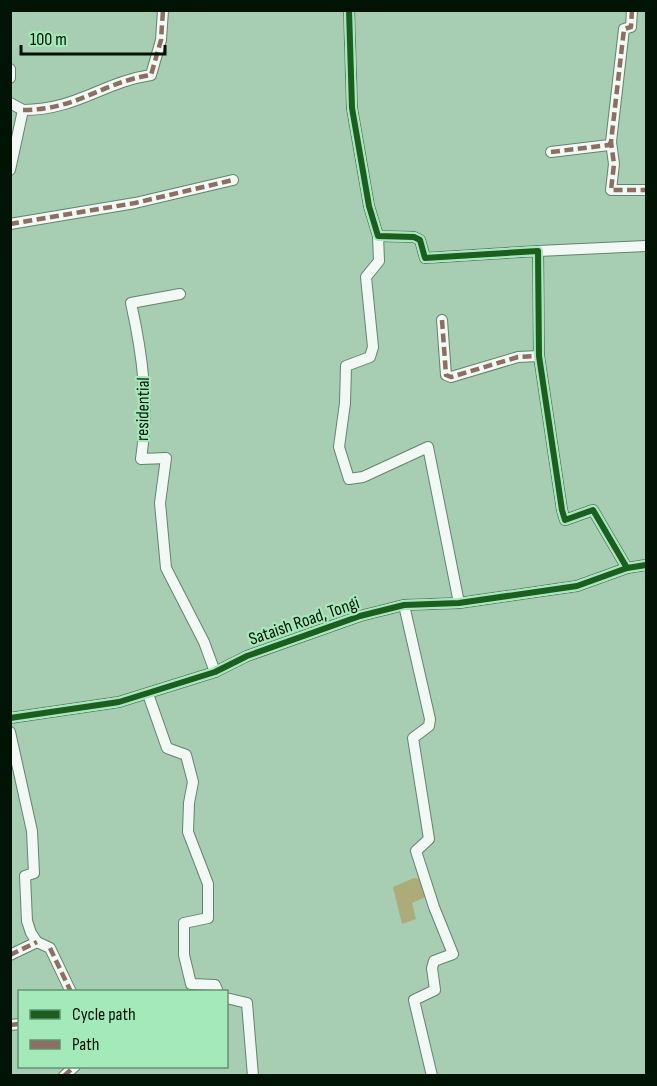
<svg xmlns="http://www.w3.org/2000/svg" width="657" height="1086" font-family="'Sofia Sans Condensed',sans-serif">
<rect width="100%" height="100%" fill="#a7cdb2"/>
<polygon fill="#adac79" points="414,878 420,879 428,896 412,903 416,919 402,924 393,887"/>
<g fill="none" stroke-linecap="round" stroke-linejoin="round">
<defs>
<g id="minor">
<polyline points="349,10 352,108 369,206 378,236 414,237 420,240 425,258 538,251 539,356 562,510 565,520 593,510 627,568"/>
<polyline points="632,10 631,27 624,29 611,142 614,164 611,190 646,190"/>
<polyline points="10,69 10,78"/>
<polyline points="10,103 23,110 10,170"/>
<path d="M23,110C77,110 103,82 151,75L161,40L163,10"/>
<polyline points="551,152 609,145 611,142"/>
<polyline points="10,224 135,203 233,180"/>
<polyline points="378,236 379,261 366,277 373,347 370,357 346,366 345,403 339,447 349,479 363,477 428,447 459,603"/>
<polyline points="538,251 646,246"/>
<path d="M180,294L131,303C143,357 149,405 141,459L166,458L160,503L166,568L204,642L215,672"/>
<polyline points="442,320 446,375 451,377 518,357 539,356"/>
<polyline points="404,605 430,719 429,726 413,738 429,839 416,851 434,907 453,954 434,961 432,968 435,990 414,1000 432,1076"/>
<polyline points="148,694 167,748 186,755 193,782 189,803 188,832 208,884 208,918 184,923 184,955 191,984 215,985 218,992"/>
<polyline points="10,718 119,702 215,672 247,656 360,616 404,605 459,603 577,586 627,568 646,565"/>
<polyline points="10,732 32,831 34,873 25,876 27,921 31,933 37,942 50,948 71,992"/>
<polyline points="10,955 37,942"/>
<polyline points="226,998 247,1003 253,1076"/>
<polyline points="10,1025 20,1024"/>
<polyline points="64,1076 75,1066"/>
</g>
</defs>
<use href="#minor" stroke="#64836f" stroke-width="12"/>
<use href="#minor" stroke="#f2f8f3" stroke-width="10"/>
<g stroke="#8d6e63" stroke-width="4.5" stroke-dasharray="9 4.5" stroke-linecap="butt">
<polyline points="632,10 631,27 624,29 611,142 614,164 611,190 646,190"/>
<path d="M23,110C77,110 103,82 151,75L161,40L163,10"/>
<polyline points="551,152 609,145 611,142"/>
<polyline points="10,224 135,203 233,180"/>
<polyline points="442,320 446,375 451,377 518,357 539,356"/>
<polyline points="50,948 71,992"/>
<polyline points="10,955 37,942"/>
<polyline points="10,1025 20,1024"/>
<polyline points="64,1076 75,1066"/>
</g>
<defs>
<g id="cycleway">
<polyline points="349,10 352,108 369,206 378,236 414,237 420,240 425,258 538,251 539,356 562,510 565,520 593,510 627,568"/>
<polyline points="10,718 119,702 215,672 247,656 360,616 404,605 459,603 577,586 627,568 646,565"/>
</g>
</defs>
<use href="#cycleway" stroke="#a4e9b9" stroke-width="10"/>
<use href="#cycleway" stroke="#1b5e20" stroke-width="6"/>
</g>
<g text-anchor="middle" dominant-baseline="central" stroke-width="4.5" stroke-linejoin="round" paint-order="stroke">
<g font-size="18" fill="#001304" stroke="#a4e9b9">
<text transform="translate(143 409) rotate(-89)">residential</text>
<text transform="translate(304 621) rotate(-19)">Sataish Road, Tongi</text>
</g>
</g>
<rect width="657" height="1086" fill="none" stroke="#001304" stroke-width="24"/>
<rect x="18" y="990" width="210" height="78" fill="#a4e9b9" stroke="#629371" stroke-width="1.5"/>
<rect x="30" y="1010" width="30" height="9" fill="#1b5e20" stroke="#629371" stroke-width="1.5"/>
<text x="72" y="1020" font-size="18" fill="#001304">Cycle path</text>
<rect x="30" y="1040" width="30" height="9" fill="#8d6e63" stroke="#629371" stroke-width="1.5"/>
<text x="72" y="1050" font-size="18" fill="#001304">Path</text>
<path d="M21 45v9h144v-9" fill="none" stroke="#001304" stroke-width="3"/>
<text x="30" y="45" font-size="18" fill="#001304" stroke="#a4e9b9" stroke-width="4.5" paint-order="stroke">100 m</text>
</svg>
